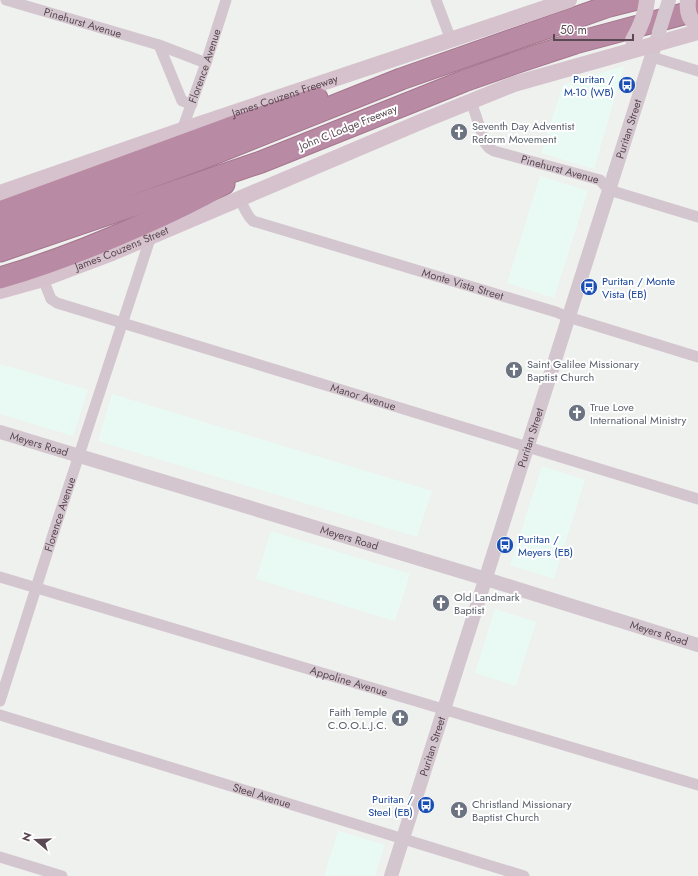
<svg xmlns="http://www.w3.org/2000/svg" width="698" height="876" font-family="Jost,sans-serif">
<rect width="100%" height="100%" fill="#eef1ee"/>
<g fill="#e9faf4">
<polygon points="624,66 594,169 541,153 563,85"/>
<polygon points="540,176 588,191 554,298 507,283"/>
<polygon points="0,364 88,390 73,436 0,414"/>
<polygon points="112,394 432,491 417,537 98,441"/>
<polygon points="542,466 585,480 554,579 510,565"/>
<polygon points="271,531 410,574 395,621 256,579"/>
<polygon points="495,609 536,622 516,686 475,673"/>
<polygon points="338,831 385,845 375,876 324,876"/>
</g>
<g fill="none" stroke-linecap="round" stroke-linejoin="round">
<defs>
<g id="motorway">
<polyline points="0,212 229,128 317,98"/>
<polyline points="0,232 198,160 401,79 609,6 633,0"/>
<polyline points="0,251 261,162 464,81 515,63 575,43 698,10"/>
<path d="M0,278C48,264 94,246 139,226C169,213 196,200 224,184"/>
</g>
</defs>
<use href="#motorway" stroke="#a5758e" stroke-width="23"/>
<g stroke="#d4c6ce" stroke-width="11">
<path id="s1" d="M6,0L159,45L206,63"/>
<polyline points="436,0 451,40"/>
<polyline points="159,45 182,101 192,104"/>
<polyline points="652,57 698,71"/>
<path id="s2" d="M471,101L485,143L489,148L494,151L600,180L609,190L698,217"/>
<path id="s3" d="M182,130L206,63L226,0"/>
<path id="s4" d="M239,198C244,206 246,215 253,221L556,312L568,317L698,357"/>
<path id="s5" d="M43,279L51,299L57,303L698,499"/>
<path id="s6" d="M0,577L698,785"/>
<path id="s7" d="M0,701L57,522L151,236"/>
<path id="s8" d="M0,715L524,876"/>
<polyline points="0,857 62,876"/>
</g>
<g stroke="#d4c6ce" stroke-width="14">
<path id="s9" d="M0,432L486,579L698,645"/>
<path id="s10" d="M391,876L658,36"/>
</g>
<g stroke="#d6c2cc" stroke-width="16">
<path id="s11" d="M0,193L182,130L569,0"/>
<path id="s12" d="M0,291L43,279L112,253L425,120L514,84L698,32"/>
</g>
<use href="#motorway" stroke="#b98aa3" stroke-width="21"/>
<polyline stroke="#d4c6ce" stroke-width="14" points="659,32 669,0"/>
<g stroke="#d6c2cc" stroke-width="16">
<path d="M688,0C687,9 688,18 695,23"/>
<path d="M633,40C640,28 646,14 647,0"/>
</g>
</g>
<defs>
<symbol id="bus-disc" viewBox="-11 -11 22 22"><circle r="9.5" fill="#1a4fb4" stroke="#fff"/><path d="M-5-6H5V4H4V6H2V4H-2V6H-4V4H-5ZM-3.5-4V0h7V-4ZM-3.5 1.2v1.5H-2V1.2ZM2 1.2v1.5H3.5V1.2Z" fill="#fff"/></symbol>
<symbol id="church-disc" viewBox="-11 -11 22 22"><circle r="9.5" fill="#6b7280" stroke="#fff"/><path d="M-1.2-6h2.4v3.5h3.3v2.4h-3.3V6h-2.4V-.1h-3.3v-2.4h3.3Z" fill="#fff"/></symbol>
</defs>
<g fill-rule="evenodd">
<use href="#bus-disc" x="617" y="75" width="20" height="20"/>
<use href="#church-disc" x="449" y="122" width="20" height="20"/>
<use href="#bus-disc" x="579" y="277" width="20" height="20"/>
<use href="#church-disc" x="504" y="360" width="20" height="20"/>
<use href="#church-disc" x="567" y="403" width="20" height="20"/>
<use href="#bus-disc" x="495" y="535" width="20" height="20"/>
<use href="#church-disc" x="431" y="593" width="20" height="20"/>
<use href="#church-disc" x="390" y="708" width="20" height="20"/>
<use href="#bus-disc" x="416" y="795" width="20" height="20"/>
<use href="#church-disc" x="449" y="800" width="20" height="20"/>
</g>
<g text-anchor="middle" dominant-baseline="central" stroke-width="4" stroke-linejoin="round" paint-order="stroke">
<g font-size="11" fill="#5a4852" stroke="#fff">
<text stroke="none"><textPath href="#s1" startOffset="80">Pinehurst Avenue</textPath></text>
<text stroke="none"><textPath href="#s3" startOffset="68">Florence Avenue</textPath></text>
<text stroke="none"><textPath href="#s11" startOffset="301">James Couzens Freeway</textPath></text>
<text transform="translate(348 127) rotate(-22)">John C Lodge Freeway</text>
<text stroke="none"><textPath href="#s10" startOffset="784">Puritan Street</textPath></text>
<text stroke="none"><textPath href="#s2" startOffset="125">Pinehurst Avenue</textPath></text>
<text stroke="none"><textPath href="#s12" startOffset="129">James Couzens Street</textPath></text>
<text stroke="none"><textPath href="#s4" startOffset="246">Monte Vista Street</textPath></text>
<text stroke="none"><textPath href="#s5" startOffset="349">Manor Avenue</textPath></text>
<text stroke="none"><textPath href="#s10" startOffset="460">Puritan Street</textPath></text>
<text stroke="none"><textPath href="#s9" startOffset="41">Meyers Road</textPath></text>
<text stroke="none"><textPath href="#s7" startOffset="196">Florence Avenue</textPath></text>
<text stroke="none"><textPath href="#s9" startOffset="365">Meyers Road</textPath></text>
<text stroke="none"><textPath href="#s9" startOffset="689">Meyers Road</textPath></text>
<text stroke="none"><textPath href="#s6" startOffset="364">Appoline Avenue</textPath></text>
<text stroke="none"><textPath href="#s10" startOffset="136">Puritan Street</textPath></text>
<text stroke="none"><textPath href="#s8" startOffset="274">Steel Avenue</textPath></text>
</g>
<g font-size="11" fill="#164399" stroke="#fff" text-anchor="end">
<text x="614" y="79">Puritan /<tspan x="614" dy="13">M-10 (WB)</tspan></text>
<text x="602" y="281" text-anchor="start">Puritan / Monte<tspan x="602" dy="13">Vista (EB)</tspan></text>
<text x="518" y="539" text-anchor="start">Puritan /<tspan x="518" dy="13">Meyers (EB)</tspan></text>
<text x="413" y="799">Puritan /<tspan x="413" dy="13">Steel (EB)</tspan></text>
</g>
<g font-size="11" fill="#5b616d" stroke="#fff" text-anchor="start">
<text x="472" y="126">Seventh Day Adventist<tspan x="472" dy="13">Reform Movement</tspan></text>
<text x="527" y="364">Saint Galilee Missionary<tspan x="527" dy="13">Baptist Church</tspan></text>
<text x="590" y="407">True Love<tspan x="590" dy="13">International Ministry</tspan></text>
<text x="454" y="597">Old Landmark<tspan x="454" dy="13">Baptist</tspan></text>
<text x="387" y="712" text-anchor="end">Faith Temple<tspan x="387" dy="13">C.O.O.L.J.C.</tspan></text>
<text x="472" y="804">Christland Missionary<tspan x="472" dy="13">Baptist Church</tspan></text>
</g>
</g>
<g transform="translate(36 840) rotate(289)" stroke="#ffffff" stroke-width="3" paint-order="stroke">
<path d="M0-3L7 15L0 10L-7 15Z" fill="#5a4852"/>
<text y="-6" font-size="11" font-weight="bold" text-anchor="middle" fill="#5a4852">N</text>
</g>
<path d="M554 34v6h79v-6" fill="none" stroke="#5a4852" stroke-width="2"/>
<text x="560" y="34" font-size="12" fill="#5a4852" stroke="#ffffff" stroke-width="3" paint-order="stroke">50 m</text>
</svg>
